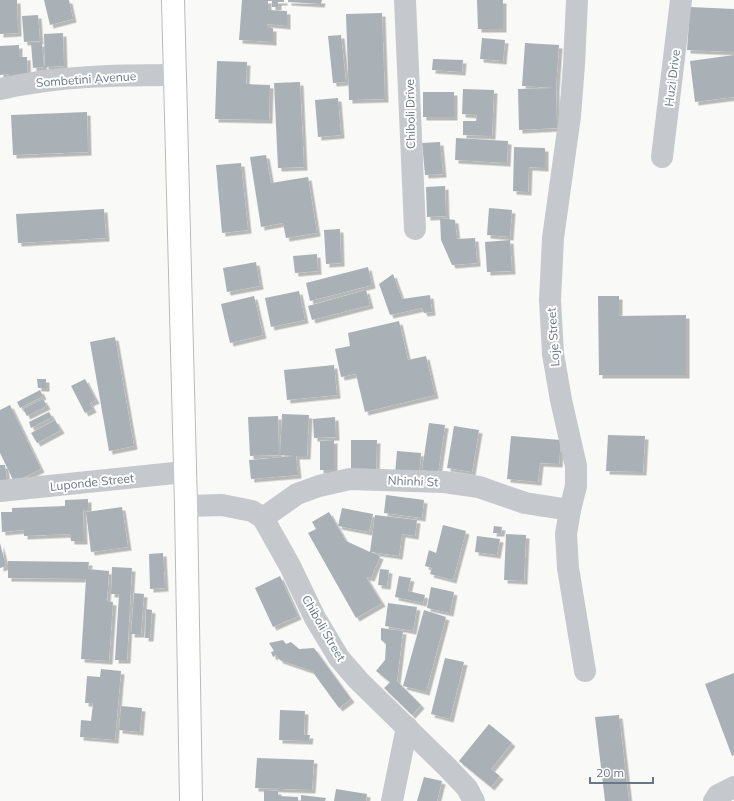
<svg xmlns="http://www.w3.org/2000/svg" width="734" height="801" font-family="Mulish,sans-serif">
<defs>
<filter id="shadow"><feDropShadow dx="3.5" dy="3.5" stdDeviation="0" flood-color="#0004"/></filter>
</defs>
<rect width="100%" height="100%" fill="#f9f9f7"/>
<g fill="#a9b1b7" filter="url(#shadow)">
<polygon points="0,0 17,0 18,33 0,34"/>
<polygon points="44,0 69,0 73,19 50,25"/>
<polygon points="242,0 284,0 284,2 278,2 278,7 272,7 272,1 268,1 268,10 287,11 287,26 267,24 267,28 273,28 273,42 239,40"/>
<polygon points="288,0 322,0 321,4 288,2"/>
<polygon points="477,0 503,0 503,29 478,29"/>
<polygon points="690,7 734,9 734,52 687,50"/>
<polygon points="382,13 385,99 349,100 346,14"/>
<polygon points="38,15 40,41 24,42 22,16"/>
<polygon points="63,33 64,66 45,67 44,34"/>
<polygon points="341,35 346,82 333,83 328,36"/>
<polygon points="482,38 505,40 503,61 480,59"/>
<polygon points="31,43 42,43 44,67 33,68"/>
<polygon points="525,43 559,45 556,88 557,128 519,130 518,89 554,88 522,86"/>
<polygon points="19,45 19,57 27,57 28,81 9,81 9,74 0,75 0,46"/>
<polygon points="734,55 734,97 695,102 690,61"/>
<polygon points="433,59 463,60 462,72 432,70"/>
<polygon points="217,61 247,62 246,84 270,85 269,120 215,119"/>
<polygon points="300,82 304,167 278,168 274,83"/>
<polygon points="463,89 494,90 492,136 463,135 463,121 476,121 477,115 462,114"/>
<rect x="423" y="92" width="31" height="25"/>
<polygon points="338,98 341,135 318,137 315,100"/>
<polygon points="87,112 88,152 13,155 11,115"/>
<polygon points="456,138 508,141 507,163 455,160"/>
<polygon points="440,142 443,174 425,175 422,143"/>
<polygon points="514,147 545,148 545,168 529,167 528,192 513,191"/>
<polygon points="266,155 271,183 308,177 317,233 286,238 283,223 261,227 250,157"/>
<polygon points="241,163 248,230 222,233 216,165"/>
<polygon points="445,186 446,216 427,217 426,187"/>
<polygon points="489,208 512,210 510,237 487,235"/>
<polygon points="104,209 106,238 18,243 16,214"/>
<polygon points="440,218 455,220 457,239 475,238 477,263 452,265 441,240"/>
<polygon points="340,229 341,263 326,264 324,230"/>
<polygon points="510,240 512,271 487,272 485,242"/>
<polygon points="317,254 318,271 295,273 293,256"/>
<polygon points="256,262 260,286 227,292 223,268"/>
<polygon points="368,267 372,285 310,301 306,283"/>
<polygon points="393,274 402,299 430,295 432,312 424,313 422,308 390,315 379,284"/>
<polygon points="366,290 370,305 312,320 308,306"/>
<polygon points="299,291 305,320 271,327 265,298"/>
<polygon points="254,296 263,335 230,343 221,304"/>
<polygon points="598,296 619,296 619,316 686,315 686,375 599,375"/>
<polygon points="399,321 408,360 426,356 435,395 365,412 356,374 341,377 335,349 350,346 348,333"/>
<polygon points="115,337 134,446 109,451 90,342"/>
<polygon points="334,365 337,395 287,400 284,370"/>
<polygon points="37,379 46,379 46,388 38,388"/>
<polygon points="85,379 96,400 90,403 93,409 85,413 71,386"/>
<polygon points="40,390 43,396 20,408 17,402"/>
<polygon points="43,399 47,406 27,416 23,409"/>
<polygon points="10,405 41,469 14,482 0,453 0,410"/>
<polygon points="49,412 52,417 31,428 29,422"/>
<polygon points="282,414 309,415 307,456 296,456 298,475 251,479 249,460 295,456 280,455"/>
<polygon points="278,416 279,455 250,456 248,417"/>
<polygon points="335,417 336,437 314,438 313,419"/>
<polygon points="55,420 61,430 37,443 31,433"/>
<polygon points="429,423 445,425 438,473 422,470"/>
<polygon points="454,426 479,430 472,472 447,468"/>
<polygon points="608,435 645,436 643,472 606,471"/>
<polygon points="511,436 561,440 559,464 540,463 538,482 507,479"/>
<polygon points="334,440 334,470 320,470 320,441"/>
<polygon points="351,440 377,440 376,472 351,471"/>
<polygon points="397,451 421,453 419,476 395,474"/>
<polygon points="0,465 5,465 7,480 0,481"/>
<polygon points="386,495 424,500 422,518 384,513"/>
<polygon points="88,499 88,510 83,510 84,541 71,541 70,534 24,536 24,530 2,532 1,512 12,512 12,508 65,506 65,500"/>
<polygon points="122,507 128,547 91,552 86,512"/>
<polygon points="342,508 373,514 369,532 338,526"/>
<polygon points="329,512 346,541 370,552 375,515 417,520 415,536 402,534 399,556 371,552 380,556 371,578 366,577 382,603 356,618 308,533 316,529 312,522"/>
<polygon points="443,525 466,531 453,580 430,574 432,568 425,566 429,550 436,553"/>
<polygon points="494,526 502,527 501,533 493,533"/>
<polygon points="506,534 526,535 524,581 504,580"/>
<polygon points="477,536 500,539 497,555 475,552"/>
<polygon points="0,543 6,566 0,568"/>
<polygon points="163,553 165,588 150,589 149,554"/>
<polygon points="8,561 89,562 88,569 109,571 107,601 113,602 109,661 81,659 86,579 8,578"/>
<polygon points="112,567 132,568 127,660 115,660 119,594 111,594"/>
<polygon points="380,569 389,570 387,586 378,585"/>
<polygon points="280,576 298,616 273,627 255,588"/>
<polygon points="399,576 411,578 408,591 425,595 423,603 395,597"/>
<polygon points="431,587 454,592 450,613 427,608"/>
<polygon points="134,593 144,594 141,634 131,634"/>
<polygon points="388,603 417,607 413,631 385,626"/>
<polygon points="146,609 152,610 150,638 145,638"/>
<polygon points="424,610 446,617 426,692 403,686"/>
<polygon points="381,628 403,631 397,681 421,705 412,715 384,688 390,682 376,671 385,660 386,644 381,640"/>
<polygon points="283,640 286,644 291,642 299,649 314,648 351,699 339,708 312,671 280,660 276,655 273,657 271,652 274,651 269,643"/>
<polygon points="445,658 464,662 450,719 431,714"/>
<polygon points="101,669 121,671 115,740 80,737 81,720 91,721 93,703 85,703 87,676 100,677"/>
<polygon points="734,673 734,755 732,756 705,684"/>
<polygon points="121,706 142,708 140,732 119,730"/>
<polygon points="280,710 305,711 304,735 310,735 309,741 279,740"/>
<polygon points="619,715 629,801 605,801 595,717"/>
<polygon points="489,724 512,743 491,769 500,776 491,787 459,761"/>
<polygon points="257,758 314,760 312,790 255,788"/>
<polygon points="424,777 442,781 437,801 417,801"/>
<polygon points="336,789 367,794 366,801 334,801"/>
<polygon points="264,790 278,791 278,796 298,797 298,801 264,801"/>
<polygon points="301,795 326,798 325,801 301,801"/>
</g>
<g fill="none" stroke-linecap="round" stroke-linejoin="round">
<defs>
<polyline id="trunk" points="173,0 186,506 191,801"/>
</defs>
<use href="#trunk" stroke="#b8bbbe" stroke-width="24"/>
<g stroke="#c5c8cc" stroke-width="22">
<polyline points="405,0 415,229"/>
<polyline points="577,0 574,65 570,116 553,238 550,300 553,354 561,400 576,466 576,486 570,510 566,534 568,568 585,671"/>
<path d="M0,89C58,76 115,75 174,75"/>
<polyline points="662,157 681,0"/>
<polyline points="0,491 184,472"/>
<polyline points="186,506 222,505 252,511 263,518 290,566 315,618 339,658 359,681 446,766 467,788 474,801"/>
<polyline points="263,518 297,494 319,486 350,479 444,482 479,487 525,503 570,510"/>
<polyline points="392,801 407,727"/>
<polyline points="714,801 718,795 734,787"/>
</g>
<use href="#trunk" stroke="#fff" stroke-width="22"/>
</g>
<g text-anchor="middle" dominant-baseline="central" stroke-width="4" stroke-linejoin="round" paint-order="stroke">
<g font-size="12" fill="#697786" stroke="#fff">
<text transform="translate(672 78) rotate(-83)">Huzi Drive</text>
<text transform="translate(86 79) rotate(-4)">Sombetini Avenue</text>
<text transform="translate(410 114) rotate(-91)">Chiboli Drive</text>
<text transform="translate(553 337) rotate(-94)">Loje Street</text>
<text transform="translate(413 481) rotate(2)">Nhinhi St</text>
<text transform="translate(92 482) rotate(-6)">Luponde Street</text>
<text transform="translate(324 628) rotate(60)">Chiboli Street</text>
</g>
</g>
<path d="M590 777v6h63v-6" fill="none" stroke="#697786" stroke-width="2"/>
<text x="596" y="777" font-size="12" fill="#697786" stroke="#ffffff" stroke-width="3" paint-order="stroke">20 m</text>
</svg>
